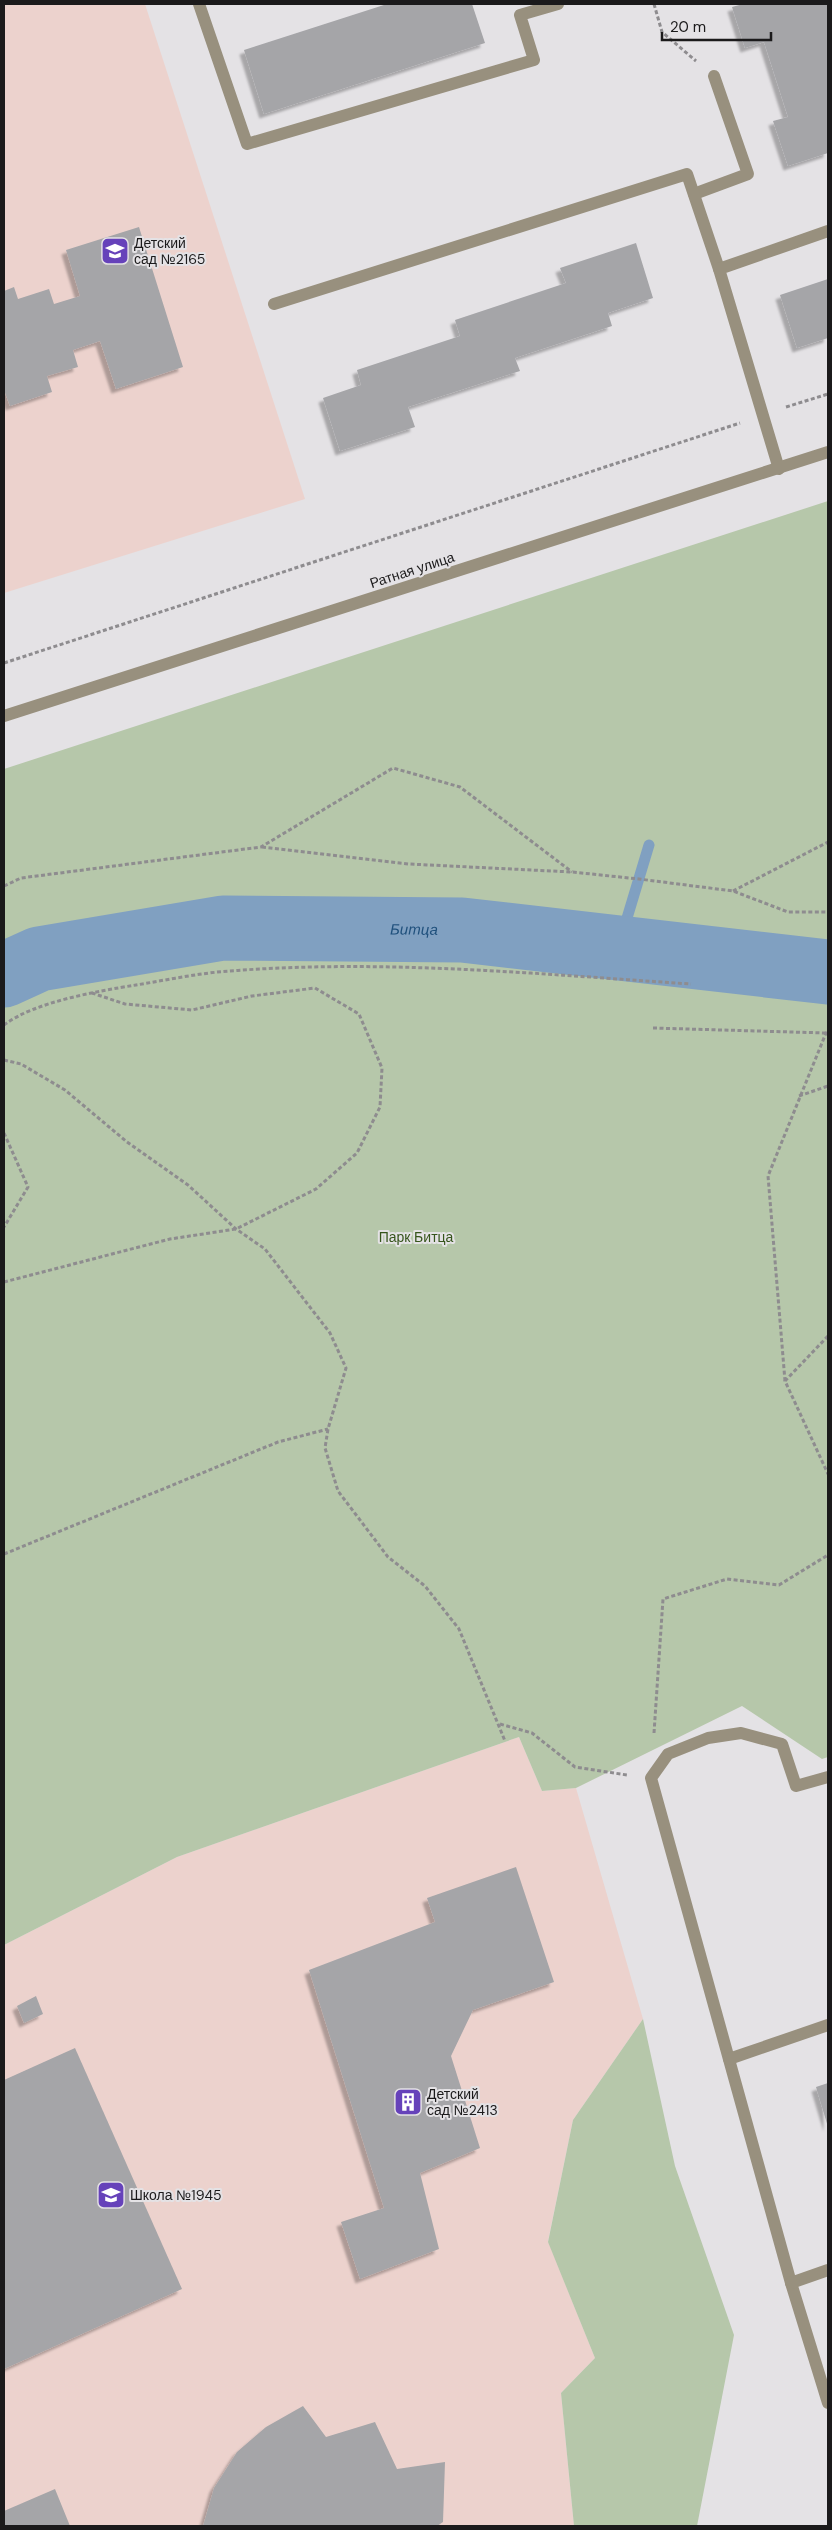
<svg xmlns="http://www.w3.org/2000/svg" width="832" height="2530" font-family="'DM Sans',sans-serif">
<defs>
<filter id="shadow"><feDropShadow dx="-4.5" dy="4.5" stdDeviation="1" flood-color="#0004"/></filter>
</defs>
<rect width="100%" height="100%" fill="#e4e2e5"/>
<g fill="#ecd2cd">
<polygon points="4,4 145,4 305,499 4,593"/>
<polygon points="519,1737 542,1791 576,1788 643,2019 573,2120 548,2241 595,2358 561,2393 574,2526 4,2526 4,1945 177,1857"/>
</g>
<g fill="#b6c7aa">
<polygon points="828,501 828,1757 822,1759 742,1706 576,1788 542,1791 519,1737 177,1857 4,1945 4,769"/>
<polygon points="643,2019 675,2166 734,2335 697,2526 574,2526 561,2393 595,2358 548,2242 573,2120"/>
</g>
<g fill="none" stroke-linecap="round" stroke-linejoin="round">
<polyline stroke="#80a0c1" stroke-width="11" points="618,948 649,845"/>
<path stroke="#80a0c1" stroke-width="65" id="s1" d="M4,975L39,959L223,928L462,930L828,972"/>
</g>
<g fill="#a5a5a8" filter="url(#shadow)">
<polygon points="387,4 472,4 485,43 264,114 244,50"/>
<polygon points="743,4 828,4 828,153 788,166 773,121 788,117 764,42 745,48 732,7"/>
<polygon points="139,227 183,367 116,389 100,341 73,350 78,367 47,376 52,392 10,406 4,390 4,291 14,287 18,299 49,289 54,304 80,296 66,250"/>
<polygon points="636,243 653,298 608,313 612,326 515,358 520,371 408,407 415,427 340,451 323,398 361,385 357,370 460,336 455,320 566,283 560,268"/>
<polygon points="828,279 828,338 797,348 780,295"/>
<polygon points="516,1867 554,1982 473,2010 451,2056 480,2148 420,2173 439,2249 360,2279 341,2222 384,2208 309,1970 435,1922 427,1898"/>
<polygon points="36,1996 43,2014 24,2023 17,2006"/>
<polygon points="75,2048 182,2289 4,2369 4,2080"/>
<polygon points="828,2083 828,2127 816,2087"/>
<polygon points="303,2406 326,2437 375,2422 397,2469 445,2462 443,2522 437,2526 203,2526 214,2488 237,2452 266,2427"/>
<polygon points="55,2489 70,2526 4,2526 4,2511"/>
</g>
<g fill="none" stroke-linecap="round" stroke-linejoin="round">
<g stroke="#8e8c8f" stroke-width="3" stroke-dasharray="4 2.5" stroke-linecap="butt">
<polyline points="654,4 662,32 696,61"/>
<polyline points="786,407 828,394"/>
<polyline points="4,663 740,423"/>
<polyline points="262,847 409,864 572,872 639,879 733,891 788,912 828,912"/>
<polyline points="4,886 21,878 261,847 393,768 460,787 572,872"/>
<polyline points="733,891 828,842"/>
<path d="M4,1025C34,1002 98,991 136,985C167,980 199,973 230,971C383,959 538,974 691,984"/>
<polyline points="653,1028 826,1033"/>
<polyline points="4,1060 21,1064 65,1090 127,1142 188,1185 236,1229 265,1249 330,1333 346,1368 328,1429 325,1448 338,1491 388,1557 425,1586 459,1629 505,1741"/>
<polyline points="799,1096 828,1086"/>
<polyline points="4,1133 28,1187 4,1227"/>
<polyline points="4,1282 170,1239 236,1229 316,1189 357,1153 380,1107 382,1068 359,1014 315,988 252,996 192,1010 125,1004 92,993"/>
<polyline points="828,1336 785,1381 828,1474"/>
<polyline points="785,1381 768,1176 826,1033 828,1033"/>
<polyline points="4,1554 278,1442 328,1429"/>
<polyline points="500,1724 532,1733 575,1767 627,1775"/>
<polyline points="654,1733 663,1599 727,1579 779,1585 828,1555"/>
</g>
<g stroke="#98907e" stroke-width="12">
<polyline points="199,4 247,144 534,60 520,15 558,4"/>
<polyline points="694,194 748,174 714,76"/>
<polyline points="274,304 687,174 719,269"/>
<polyline points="779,469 719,269 828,231"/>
<polyline points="828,1777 796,1786 782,1744 741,1733 708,1738 668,1754 651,1778 791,2283 828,2403"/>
<polyline points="729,2059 828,2025"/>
<polyline points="791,2283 828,2270"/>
</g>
<polyline stroke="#98907e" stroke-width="12" points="4,716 828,452"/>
</g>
<defs>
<symbol id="school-square" viewBox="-11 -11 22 22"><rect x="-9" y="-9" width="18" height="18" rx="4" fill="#6642ba" stroke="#e4e2e5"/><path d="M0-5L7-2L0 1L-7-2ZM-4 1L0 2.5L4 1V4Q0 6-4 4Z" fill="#fff"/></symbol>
<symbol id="building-square" viewBox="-11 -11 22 22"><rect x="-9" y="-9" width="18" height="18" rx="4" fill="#6642ba" stroke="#e4e2e5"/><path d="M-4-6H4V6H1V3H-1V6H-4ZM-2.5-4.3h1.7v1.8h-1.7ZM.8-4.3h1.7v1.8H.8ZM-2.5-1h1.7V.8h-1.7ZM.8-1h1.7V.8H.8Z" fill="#fff"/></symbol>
</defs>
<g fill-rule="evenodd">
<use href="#school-square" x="99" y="235" width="32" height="32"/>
<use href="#building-square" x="392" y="2086" width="32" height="32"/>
<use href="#school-square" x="95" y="2179" width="32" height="32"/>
</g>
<g text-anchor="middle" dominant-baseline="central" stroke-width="4" stroke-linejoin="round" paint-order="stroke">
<g font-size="14" fill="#1b1a1b" stroke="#e4e2e5" text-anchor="start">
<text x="134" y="243">Детский<tspan x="134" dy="16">сад №2165</tspan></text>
<text x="427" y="2094">Детский<tspan x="427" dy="16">сад №2413</tspan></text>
<text x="130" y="2195">Школа №1945</text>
</g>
<g font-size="14" fill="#1b1a1b" stroke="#e4e2e5">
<text transform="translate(412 570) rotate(-18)">Ратная улица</text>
</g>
<g font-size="14" fill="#36551c" stroke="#e4e2e5">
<text x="416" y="1237">Парк Битца</text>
</g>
<g font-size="15" font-style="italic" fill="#20517d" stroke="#e4e2e5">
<text stroke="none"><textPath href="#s1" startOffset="416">Битца</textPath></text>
</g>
</g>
<rect width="832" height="2530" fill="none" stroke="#1b1a1b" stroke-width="10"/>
<path d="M662 32v8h109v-8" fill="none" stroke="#1b1a1b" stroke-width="2.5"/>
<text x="670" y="32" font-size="15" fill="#1b1a1b" stroke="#e4e2e5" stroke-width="4" paint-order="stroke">20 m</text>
</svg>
